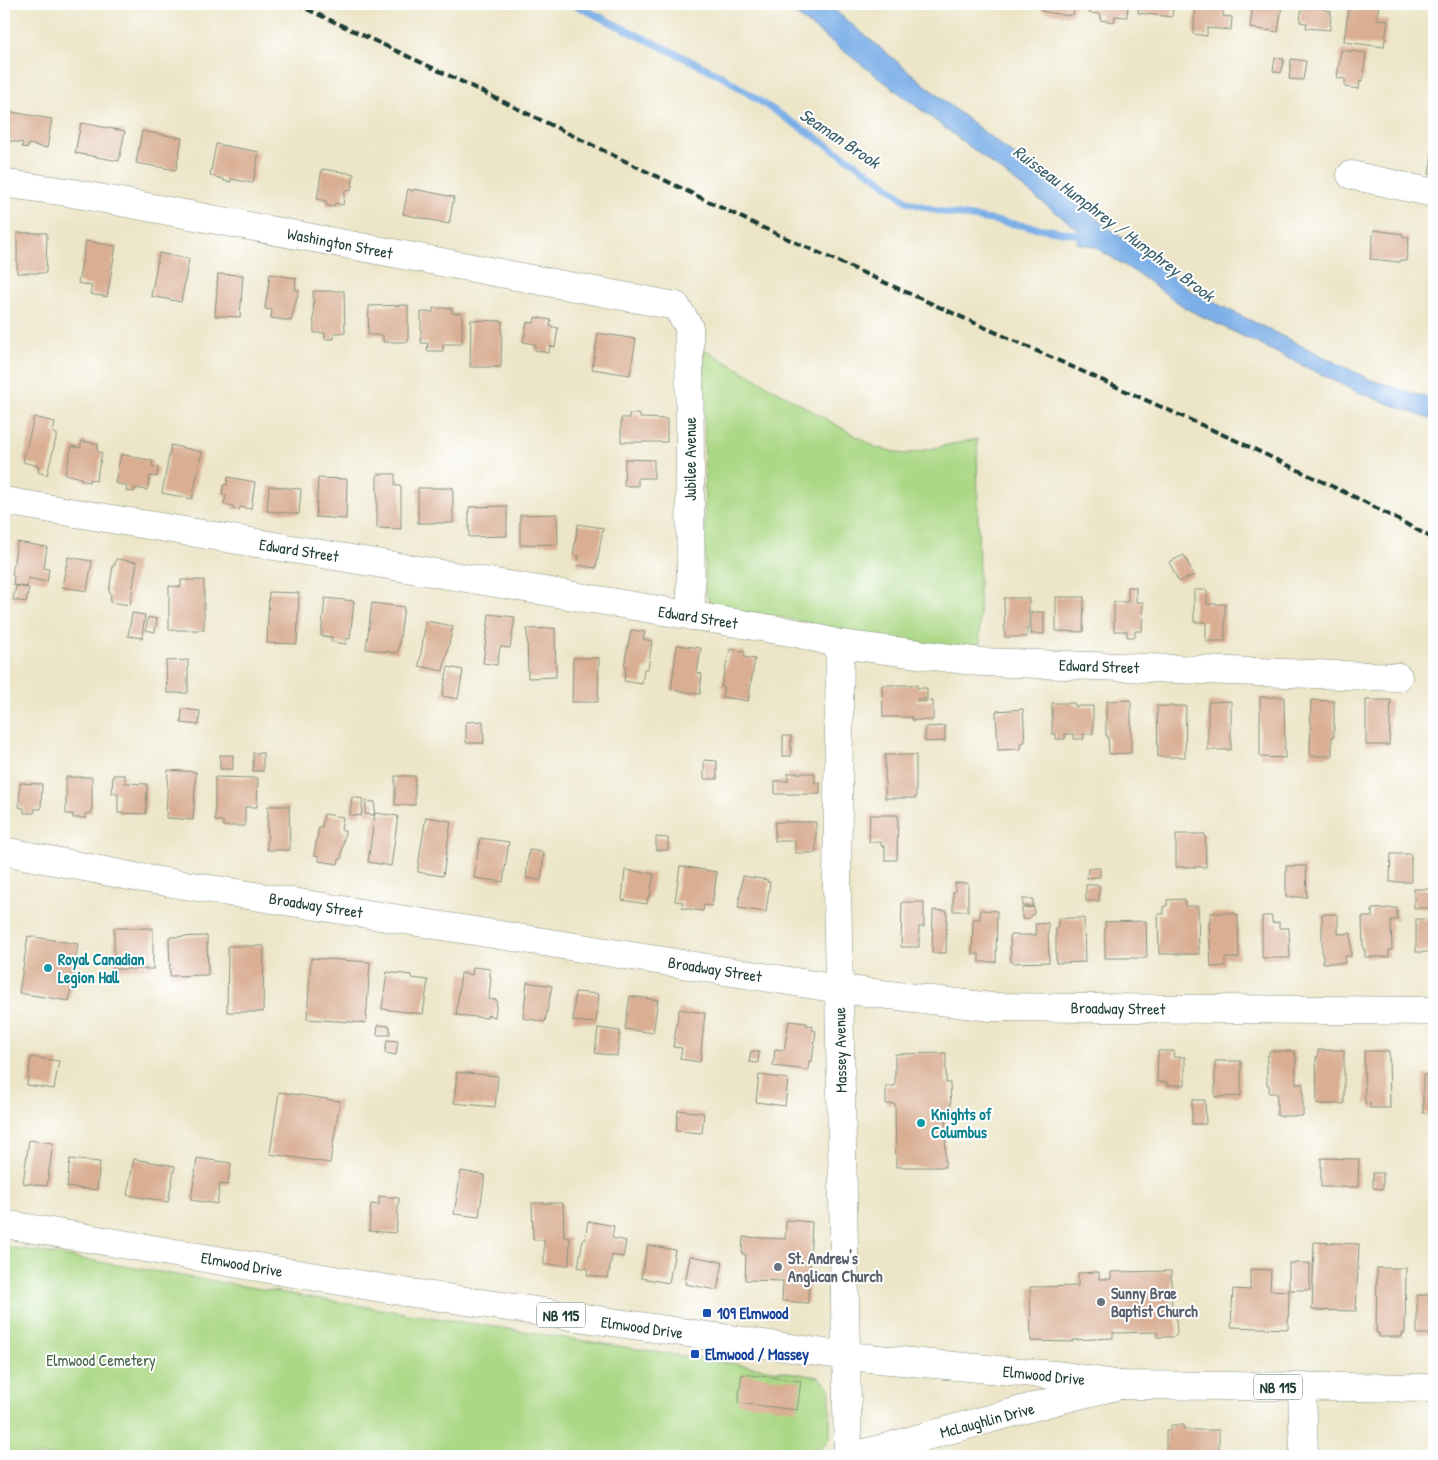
<svg xmlns="http://www.w3.org/2000/svg" width="1438" height="1460" font-family="'Patrick Hand',sans-serif">
<rect width="100%" height="100%" fill="#fff"/>
<filter id="ink" filterUnits="userSpaceOnUse"><feTurbulence type="fractalNoise" baseFrequency=".02" numOctaves="2"/><feDisplacementMap in="SourceGraphic" scale="10" xChannelSelector="R" yChannelSelector="G"/><feConvolveMatrix kernelMatrix="1 2 1 2 8 2 1 2 1" color-interpolation-filters="sRGB"/></filter>
<filter id="wash" filterUnits="userSpaceOnUse"><feTurbulence type="fractalNoise" baseFrequency=".0096" numOctaves="4" result="noise"/><feDisplacementMap in="SourceGraphic" scale="20" xChannelSelector="R" yChannelSelector="G"/><feGaussianBlur stdDeviation="1.12" result="paint"/><feColorMatrix in="noise" values="0 0 0 0 0 0 0 0 0 0 0 0 0 0 0 0 0 1.4 0 .05"/><feComposite in="paint" operator="in"/></filter>
<g filter="url(#wash)">
<rect width="100%" height="100%" fill="#ece5c7"/>
<g fill="#abd885" stroke="#658a5c">
<polygon points="704,349 877,448 905,454 977,439 980,650 874,637 790,619 715,607 710,602 705,592"/>
<polygon points="4,1246 404,1313 819,1377 830,1388 830,1438 821,1448 788,1456 4,1456"/>
</g>
<polygon fill="#7bafe8" stroke="#4d768e" points="782,4 827,4 957,111 1191,291 1371,380 1434,400 1434,419 1424,417 1353,390 1187,309 1138,274 1095,247 1077,243 1079,230"/>
<g fill="none" stroke-linecap="round" stroke-linejoin="round">
<polyline stroke="#7bafe8" stroke-width="7" points="573,4 720,75 879,179 908,202 942,212 1086,236"/>
</g>
<g id="blocks">
<g fill="#d9ae93">
<polygon points="1042,4 1076,4 1073,15 1070,14 1069,16 1041,11"/>
<polygon points="1090,4 1128,4 1127,17 1115,16 1114,22 1100,20 1101,14 1089,13"/>
<polygon points="1139,4 1173,4 1172,17 1138,13"/>
<polygon points="1196,4 1224,4 1223,16 1232,17 1231,30 1207,28 1207,36 1193,34"/>
<polygon points="1253,4 1282,5 1278,32 1250,28"/>
<polygon points="1302,4 1325,4 1324,10 1331,11 1330,30 1306,28 1307,23 1300,22"/>
<polygon points="1349,4 1361,6 1361,4 1379,4 1377,19 1388,20 1384,47 1344,42"/>
<polygon points="1341,50 1366,53 1363,81 1360,80 1359,89 1345,87 1345,79 1337,78"/>
<polygon points="1275,58 1284,59 1281,73 1273,71"/>
<polygon points="1291,59 1306,61 1303,80 1289,79"/>
<polygon points="6,111 52,119 47,148 28,144 28,148 22,147 23,143 4,140 4,123"/>
<polygon points="81,123 125,131 119,161 75,153"/>
<polygon points="142,131 182,138 176,170 136,163"/>
<polygon points="216,144 259,152 253,183 231,179 231,182 224,181 224,179 210,176"/>
<polygon points="1433,147 1434,147 1434,175 1429,174"/>
<polygon points="322,169 354,174 351,191 345,190 343,205 335,203 334,207 326,205 326,201 317,199"/>
<polygon points="408,189 414,191 414,189 454,197 449,224 403,214"/>
<polygon points="1374,230 1403,234 1403,237 1409,237 1406,261 1400,260 1400,262 1370,259"/>
<polygon points="17,233 47,233 46,273 17,273"/>
<polygon points="86,241 116,246 107,297 90,294 92,286 78,283"/>
<polygon points="159,253 189,259 181,302 151,296"/>
<polygon points="218,274 243,275 240,317 215,316"/>
<polygon points="270,274 296,278 295,289 299,290 291,321 271,318 272,310 265,309"/>
<polygon points="313,291 344,291 345,333 334,333 334,339 325,339 325,333 314,333"/>
<polygon points="408,305 408,342 383,342 383,335 368,335 369,306"/>
<polygon points="433,308 452,308 452,313 462,313 462,344 443,344 443,351 427,351 428,343 421,343 421,312 433,312"/>
<polygon points="535,317 551,320 550,326 558,328 555,347 550,346 549,353 535,350 535,344 523,342 527,322 534,323"/>
<polygon points="471,320 502,321 501,367 470,367"/>
<polygon points="598,333 636,339 630,375 592,369"/>
<polygon points="629,414 640,414 640,418 667,419 667,442 621,442 621,418 629,418"/>
<polygon points="34,417 55,422 53,433 57,434 47,475 38,472 39,466 23,462"/>
<polygon points="82,441 98,444 97,451 102,453 96,481 90,479 89,482 81,480 81,478 65,474 72,446 80,448"/>
<polygon points="171,445 202,452 192,499 162,493"/>
<polygon points="121,454 153,461 152,466 158,467 157,477 150,476 147,490 135,488 134,492 126,491 127,486 115,483"/>
<polygon points="625,459 654,460 654,478 638,478 638,486 624,486"/>
<polygon points="377,474 395,474 395,486 401,486 401,529 377,528"/>
<polygon points="228,477 255,482 251,509 240,507 239,510 232,509 233,506 224,504 226,495 222,495 224,484 227,485"/>
<polygon points="318,478 347,479 346,519 316,517"/>
<polygon points="269,486 301,489 299,514 267,511"/>
<rect x="418" y="488" width="35" height="35"/>
<polygon points="507,506 507,536 469,537 469,507"/>
<polygon points="557,514 558,544 520,545 520,515"/>
<polygon points="578,524 603,528 596,568 577,565 579,556 573,555"/>
<polygon points="17,542 47,547 44,568 49,569 47,582 28,578 27,587 13,585 14,576 12,575"/>
<polygon points="1184,555 1194,575 1179,582 1169,562"/>
<polygon points="68,557 92,561 87,591 62,587"/>
<polygon points="116,559 137,562 130,605 110,602 111,593 109,592 113,565 115,565"/>
<polygon points="181,580 204,580 204,630 169,630 169,586 181,587"/>
<polygon points="16,586 29,588 26,602 13,600"/>
<polygon points="1128,587 1136,587 1136,602 1143,602 1142,631 1135,631 1135,637 1127,637 1127,631 1114,631 1114,602 1128,602"/>
<polygon points="1194,590 1207,590 1207,604 1225,604 1225,641 1206,641 1206,622 1194,622"/>
<polygon points="269,592 299,593 297,644 267,643"/>
<polygon points="1056,597 1084,597 1083,632 1056,631"/>
<polygon points="325,598 354,601 350,639 347,638 346,644 331,642 332,637 321,636"/>
<polygon points="1004,598 1029,598 1029,628 1027,628 1027,637 1005,637"/>
<polygon points="372,603 404,607 398,653 366,649"/>
<rect x="1031" y="612" width="13" height="22"/>
<polygon points="132,613 145,615 142,638 128,636"/>
<polygon points="489,614 515,617 510,648 500,647 497,665 483,663"/>
<polygon points="148,617 157,619 155,632 146,630"/>
<polygon points="426,621 453,626 443,671 419,666"/>
<polygon points="555,628 556,677 528,678 527,629"/>
<polygon points="631,630 645,632 643,639 652,641 648,669 644,669 642,684 624,681 626,666 624,666"/>
<polygon points="677,645 701,648 697,673 702,674 700,694 671,690"/>
<polygon points="730,649 745,652 744,657 755,659 748,701 722,697 724,687 721,687"/>
<polygon points="573,658 599,658 598,702 572,702"/>
<polygon points="188,660 188,693 167,693 166,661"/>
<polygon points="448,667 463,670 458,699 442,696"/>
<polygon points="882,685 917,685 917,688 927,688 927,699 917,699 917,701 933,701 933,720 912,720 912,717 883,717"/>
<polygon points="1260,697 1284,697 1285,758 1260,757"/>
<polygon points="1130,700 1131,704 1131,753 1109,754 1108,736 1106,736 1106,705 1108,705 1107,701"/>
<polygon points="1311,700 1334,701 1334,737 1332,737 1332,756 1310,756"/>
<polygon points="1366,700 1391,700 1389,745 1366,745"/>
<polygon points="1231,701 1231,750 1208,750 1208,702"/>
<polygon points="1052,703 1074,703 1075,706 1093,706 1093,734 1083,734 1084,739 1074,739 1074,734 1065,734 1065,739 1056,739 1056,734 1052,734"/>
<polygon points="1157,706 1186,706 1185,757 1158,757"/>
<polygon points="182,709 200,711 199,725 181,723"/>
<polygon points="1023,709 1025,742 1020,743 1021,749 998,750 996,711"/>
<polygon points="483,721 484,743 466,743 466,722"/>
<polygon points="945,726 945,741 925,742 925,727"/>
<rect x="783" y="736" width="8" height="20"/>
<rect x="253" y="753" width="10" height="18"/>
<rect x="220" y="755" width="13" height="14"/>
<rect x="885" y="755" width="31" height="43"/>
<polygon points="704,760 717,761 717,779 704,779"/>
<polygon points="168,770 196,772 193,820 166,818"/>
<polygon points="788,773 815,773 815,783 820,783 820,794 775,794 775,781 788,781"/>
<polygon points="113,775 125,775 125,783 147,784 146,814 118,813 118,793 112,793"/>
<rect x="395" y="776" width="20" height="29"/>
<polygon points="66,777 92,777 92,813 85,814 86,818 73,818 73,814 66,814"/>
<polygon points="215,777 258,778 257,807 245,807 245,826 223,826 223,821 215,821"/>
<polygon points="20,783 42,784 41,809 35,809 34,813 24,813 24,808 19,807"/>
<polygon points="352,797 363,799 361,816 350,815"/>
<polygon points="366,801 375,802 374,815 365,814"/>
<polygon points="268,806 289,806 290,850 267,850"/>
<polygon points="375,813 398,816 391,866 368,862"/>
<polygon points="324,814 343,817 341,830 345,831 341,859 339,859 338,864 319,861 319,856 314,855 319,827 322,827"/>
<polygon points="870,815 898,815 897,860 885,860 885,846 881,846 881,842 869,842"/>
<polygon points="426,817 451,821 443,876 418,872 418,865"/>
<polygon points="775,822 816,822 816,853 795,853 795,841 775,841"/>
<polygon points="1176,834 1205,834 1206,867 1176,867"/>
<polygon points="656,837 668,838 668,850 656,850"/>
<polygon points="480,838 509,842 503,882 474,878"/>
<polygon points="529,850 544,852 541,880 526,878"/>
<polygon points="1391,854 1411,854 1411,882 1390,882"/>
<polygon points="680,866 717,872 712,906 704,905 703,911 682,908 683,902 675,901"/>
<polygon points="1286,866 1306,866 1307,897 1286,897"/>
<polygon points="1088,868 1100,868 1100,877 1087,878"/>
<polygon points="625,870 654,874 650,897 648,897 647,904 622,900"/>
<polygon points="743,876 768,880 767,882 770,882 766,912 738,908"/>
<polygon points="955,883 968,883 968,911 953,911 953,892 955,892"/>
<rect x="1086" y="885" width="13" height="16"/>
<rect x="1414" y="889" width="17" height="19"/>
<rect x="1023" y="899" width="10" height="7"/>
<polygon points="1185,899 1185,906 1198,906 1199,954 1159,954 1158,914 1164,914 1164,906 1167,906 1167,900"/>
<polygon points="902,902 924,902 924,927 919,927 919,947 901,947"/>
<polygon points="1034,907 1034,914 1028,919 1022,919 1022,908"/>
<polygon points="1397,908 1397,920 1391,920 1392,950 1389,950 1389,957 1365,957 1365,950 1363,950 1362,917 1372,917 1372,909"/>
<polygon points="933,910 947,911 946,953 932,953"/>
<polygon points="980,910 997,911 996,962 979,962 979,954 972,954 973,919 980,919"/>
<polygon points="1210,913 1235,913 1235,915 1238,915 1239,958 1225,958 1225,966 1211,967 1209,922 1210,922"/>
<polygon points="1322,914 1338,914 1338,934 1351,933 1351,956 1345,956 1345,963 1323,963 1323,956 1322,956"/>
<polygon points="1262,916 1272,916 1272,923 1279,922 1279,928 1289,928 1290,958 1262,958"/>
<polygon points="1058,918 1084,918 1085,962 1056,963 1056,928 1058,928"/>
<rect x="1416" y="919" width="18" height="33"/>
<polygon points="1146,921 1147,958 1105,958 1105,922"/>
<polygon points="1048,923 1049,962 1011,963 1010,935 1036,935 1035,924"/>
<rect x="114" y="928" width="39" height="41"/>
<polygon points="28,936 78,944 69,1001 19,993"/>
<polygon points="207,936 208,975 170,976 169,937"/>
<polygon points="228,946 264,946 263,1012 227,1012"/>
<polygon points="311,958 370,962 366,1023 307,1019"/>
<polygon points="473,967 490,969 490,977 491,977 489,999 497,1000 495,1017 487,1015 487,1018 456,1015 461,973 472,975"/>
<polygon points="387,972 412,975 412,978 428,980 423,1014 382,1009"/>
<polygon points="527,982 552,986 545,1022 523,1018"/>
<polygon points="575,992 599,994 596,1023 573,1021"/>
<polygon points="630,996 658,1000 653,1033 625,1029"/>
<polygon points="679,1009 705,1013 700,1062 680,1059 682,1048 673,1047"/>
<polygon points="789,1021 807,1023 806,1025 812,1026 812,1030 816,1031 812,1061 809,1061 808,1070 773,1066 775,1049 784,1050"/>
<polygon points="378,1025 390,1026 390,1035 377,1035"/>
<polygon points="598,1028 620,1031 617,1056 595,1053"/>
<polygon points="387,1040 398,1041 396,1055 385,1053"/>
<polygon points="1318,1050 1344,1050 1344,1104 1317,1104 1316,1057 1318,1057"/>
<polygon points="751,1051 759,1052 758,1063 749,1062"/>
<polygon points="1158,1051 1174,1051 1173,1057 1185,1057 1185,1085 1167,1085 1167,1082 1157,1082"/>
<polygon points="1269,1051 1295,1051 1295,1057 1296,1056 1296,1084 1303,1084 1303,1116 1277,1116 1277,1093 1269,1093 1269,1085 1267,1085 1267,1056 1269,1056"/>
<polygon points="1364,1051 1389,1051 1390,1108 1370,1108 1370,1103 1365,1104"/>
<polygon points="946,1053 946,1083 950,1083 951,1110 946,1110 945,1167 896,1167 895,1104 886,1104 886,1086 895,1086 895,1054"/>
<polygon points="31,1057 59,1061 54,1089 27,1085"/>
<polygon points="1215,1061 1241,1061 1241,1096 1215,1097"/>
<polygon points="457,1072 498,1076 495,1107 454,1103"/>
<polygon points="759,1075 788,1079 785,1106 756,1102"/>
<polygon points="1423,1075 1434,1075 1434,1110 1431,1110 1431,1113 1423,1113"/>
<polygon points="279,1092 340,1101 330,1163 270,1154"/>
<polygon points="1192,1100 1205,1100 1206,1124 1192,1124"/>
<polygon points="678,1110 704,1113 702,1133 676,1131"/>
<polygon points="29,1140 53,1143 47,1186 23,1183"/>
<polygon points="197,1158 231,1163 228,1185 220,1184 217,1204 191,1200"/>
<polygon points="1321,1158 1359,1159 1358,1187 1321,1187"/>
<polygon points="70,1159 100,1162 97,1190 67,1187"/>
<polygon points="134,1159 175,1166 168,1202 127,1195"/>
<polygon points="461,1171 485,1175 479,1217 454,1214"/>
<polygon points="1373,1173 1383,1173 1383,1189 1373,1188"/>
<polygon points="379,1196 399,1198 396,1233 369,1231 371,1204 379,1205"/>
<polygon points="532,1203 563,1203 564,1237 570,1238 569,1265 544,1265 544,1240 533,1240"/>
<polygon points="786,1220 812,1222 808,1303 782,1301 783,1281 745,1280 746,1254 742,1254 743,1237 785,1239"/>
<polygon points="588,1221 614,1226 612,1238 626,1241 623,1257 612,1255 608,1278 587,1275 588,1269 578,1267 583,1239 585,1240"/>
<polygon points="1314,1242 1359,1244 1356,1311 1312,1310"/>
<polygon points="648,1245 675,1250 669,1283 641,1278"/>
<polygon points="690,1256 723,1262 717,1290 685,1284"/>
<rect x="1289" y="1263" width="21" height="27"/>
<polygon points="1377,1268 1406,1268 1405,1333 1402,1333 1402,1337 1379,1337 1379,1333 1376,1333"/>
<polygon points="1250,1269 1271,1270 1270,1290 1289,1291 1288,1329 1231,1327 1233,1289 1250,1290"/>
<polygon points="1171,1271 1172,1316 1176,1316 1177,1334 1174,1337 1157,1337 1157,1332 1113,1333 1113,1338 1073,1340 1073,1342 1031,1341 1030,1287 1078,1286 1078,1273 1099,1272 1099,1279 1111,1279 1111,1272"/>
<polygon points="1417,1295 1434,1295 1434,1338 1429,1338 1429,1334 1417,1334"/>
<polygon points="742,1374 801,1381 797,1410 738,1403"/>
<polygon points="1171,1425 1184,1425 1184,1430 1219,1430 1219,1455 1166,1455 1166,1430 1171,1430"/>
</g>
</g>
</g>
<g filter="url(#ink)">
<use href="#blocks" fill-opacity="0" stroke="#86917e" stroke-width="1"/>
<g fill="none" stroke-linecap="round" stroke-linejoin="round">
<defs>
<g id="street">
<polyline points="1351,175 1434,193"/>
<polyline points="4,185 8,184 67,192 676,306 689,327 691,616"/>
<polyline points="4,501 796,633 840,644 981,662 1398,677"/>
<polyline points="840,644 837,885 848,1456"/>
<polyline points="4,851 135,877 839,989 991,1007 1434,1011"/>
<polyline points="1302,1388 1304,1456"/>
</g>
<polyline id="secondary" points="854,1456 1055,1401 1121,1385"/>
<polyline id="primary" points="4,1224 405,1292 846,1356 1065,1376 1121,1385 1434,1388"/>
</defs>
<use href="#street" stroke="#86917e" stroke-width="29"/>
<use href="#secondary" stroke="#86917e" stroke-width="29"/>
<use href="#primary" stroke="#86917e" stroke-width="29"/>
<use href="#street" stroke="#fff" stroke-width="28"/>
<use href="#secondary" stroke="#fff" stroke-width="28"/>
<use href="#primary" stroke="#fff" stroke-width="28"/>
<polyline stroke="#1f3d34" stroke-width="4" stroke-dasharray="8 4" stroke-linecap="butt" points="296,4 450,76 757,225 1237,441 1363,501 1434,539"/>
</g>
</g>
<g fill="#0f9aa8" stroke="#fff" stroke-width="2">
<circle cx="48" cy="968" r="5"/>
<circle cx="921" cy="1123" r="5"/>
</g>
<g fill="#6b7280" stroke="#fff" stroke-width="2">
<circle cx="778" cy="1267" r="5"/>
<circle cx="1101" cy="1302" r="5"/>
</g>
<g fill="#1a4fb4" stroke="#fff" stroke-width="2">
<rect x="702" y="1308" width="10" height="10" rx="2.5"/>
<rect x="690" y="1349" width="10" height="10" rx="2.5"/>
</g>
<g text-anchor="middle" dominant-baseline="central" stroke-width="4" stroke-linejoin="round" paint-order="stroke">
<g fill="#fff" stroke="#627771" stroke-width="1">
<rect x="537" y="1302.5" width="48" height="25" rx="4"/>
<rect x="1254" y="1374.5" width="48" height="25" rx="4"/>
</g>
<g font-size="15" font-weight="bold" fill="#1f3d34">
<text x="561" y="1315">NB 115</text>
<text x="1278" y="1387">NB 115</text>
</g>
<g font-size="16" fill="#1f3d34" stroke="#fff">
<text transform="translate(340 243) rotate(11)">Washington Street</text>
<text transform="translate(690 459) rotate(-90)">Jubilee Avenue</text>
<text transform="translate(299 550) rotate(9)">Edward Street</text>
<text transform="translate(698 617) rotate(9)">Edward Street</text>
<text transform="translate(1099 666) rotate(2)">Edward Street</text>
<text transform="translate(316 905) rotate(9)">Broadway Street</text>
<text transform="translate(715 969) rotate(9)">Broadway Street</text>
<text transform="translate(1118 1008) rotate(1)">Broadway Street</text>
<text transform="translate(840 1050) rotate(-91)">Massey Avenue</text>
<text transform="translate(242 1264) rotate(10)">Elmwood Drive</text>
<text transform="translate(642 1327) rotate(8)">Elmwood Drive</text>
<text transform="translate(1044 1375) rotate(6)">Elmwood Drive</text>
<text transform="translate(987 1420) rotate(-15)">McLaughlin Drive</text>
</g>
<g font-size="16" font-weight="bold" fill="#0d838f" stroke="#fff" text-anchor="start">
<text x="58" y="959">Royal Canadian<tspan x="58" dy="18">Legion Hall</tspan></text>
<text x="931" y="1114">Knights of<tspan x="931" dy="18">Columbus</tspan></text>
</g>
<g font-size="16" font-weight="bold" fill="#5b616d" stroke="#fff" text-anchor="start">
<text x="788" y="1258">St. Andrew's<tspan x="788" dy="18">Anglican Church</tspan></text>
<text x="1111" y="1293">Sunny Brae<tspan x="1111" dy="18">Baptist Church</tspan></text>
</g>
<g font-size="16" font-weight="bold" fill="#164399" stroke="#fff" text-anchor="start">
<text x="717" y="1313">109 Elmwood</text>
<text x="705" y="1354">Elmwood / Massey</text>
</g>
<g font-size="16" fill="#426448" stroke="#fff">
<text x="101" y="1360">Elmwood Cemetery</text>
</g>
<g font-size="18" font-style="italic" fill="#3b5f6a" stroke="#fff">
<text transform="translate(840 138) rotate(34)">Seaman Brook</text>
<text transform="translate(1114 223) rotate(37)">Ruisseau Humphrey / Humphrey Brook</text>
</g>
</g>
<rect width="1438" height="1460" fill="none" stroke="#fff" stroke-width="20"/>
</svg>
